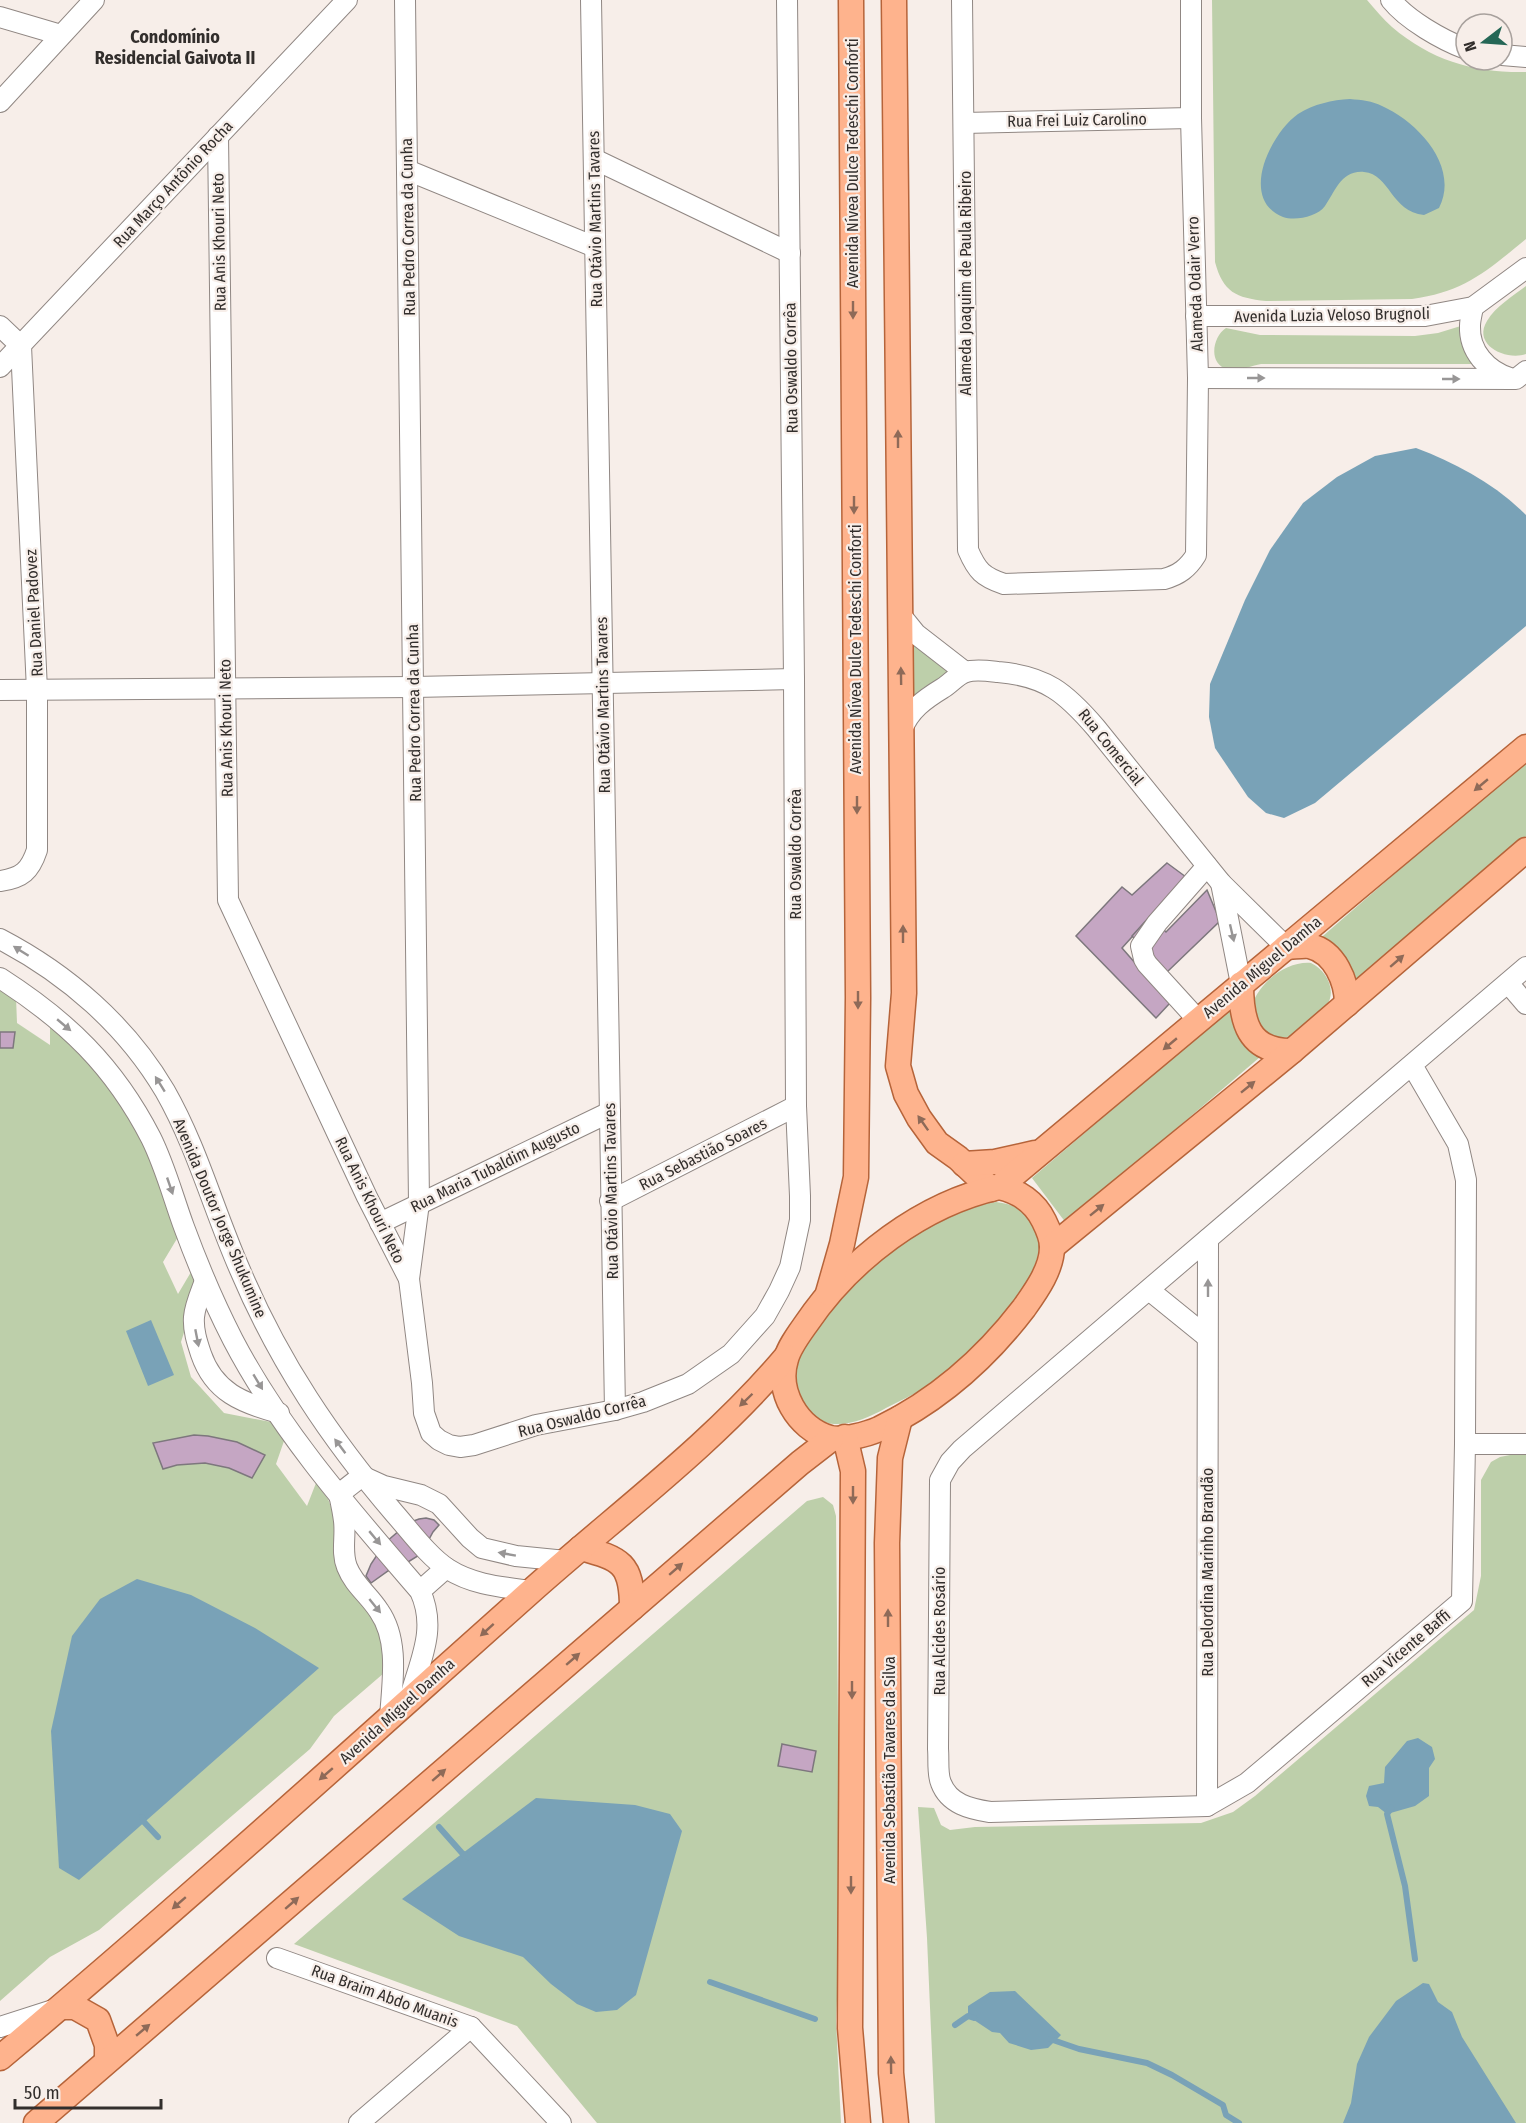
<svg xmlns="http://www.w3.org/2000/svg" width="1526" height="2123" font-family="'Fira Sans Condensed',sans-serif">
<rect width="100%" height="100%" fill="#f7eee9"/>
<g fill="#bdcfaa">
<path d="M1212,0H1367C1375,9 1383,19 1392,27C1432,61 1475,73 1526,72V239C1487,271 1464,292 1412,299L1266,301C1236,298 1223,292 1215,262Z"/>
<path d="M1526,286V354C1506,361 1472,345 1487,321C1496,306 1513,296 1526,286Z"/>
<path d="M1464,325L1477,364H1261C1250,366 1239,372 1228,369C1208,365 1212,337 1226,328L1260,335L1415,336L1438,333Z"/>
<polygon points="906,636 955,671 923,688 907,702"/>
<polygon points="1526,760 1526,836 1351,987 1316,942"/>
<path d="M1311,963C1326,970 1337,990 1327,1005C1321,1013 1313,1019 1306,1025C1298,1031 1288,1040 1277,1038C1271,1037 1265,1033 1260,1031L1252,1005C1260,982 1286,961 1311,963Z"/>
<path d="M0,989L16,997L17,1023L50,1045V1023C64,1037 79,1050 92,1065C137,1115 159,1175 178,1237L163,1262L178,1294L191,1272L198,1288L181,1342L191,1377L224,1413L271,1422L284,1441L276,1464L307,1506L316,1483L328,1499L386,1647L384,1673L334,1716L310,1749L99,1930L50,1957L0,2001Z"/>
<polygon points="1231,1008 1267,1051 1066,1223 1032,1178"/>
<path d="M996,1202C1014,1204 1026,1211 1035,1228C1060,1272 961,1365 926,1387C913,1395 899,1401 886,1408C870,1417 852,1425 834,1424C807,1422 787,1386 797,1362C801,1353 808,1343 814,1335C846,1286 885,1251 936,1223C956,1213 974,1205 996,1202Z"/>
<polygon points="1510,1455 1526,1455 1526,2123 935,2123 927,1938 918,1807 934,1808 941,1825 950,1830 975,1827 1201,1823 1233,1812 1255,1796 1474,1610 1481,1576 1481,1480 1491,1462 1500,1457"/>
<polygon points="823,1497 833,1505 836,1516 840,1935 836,2021 841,2123 597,2123 517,2026 294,1944 800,1507 807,1501"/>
</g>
<g fill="#79a2b7">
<path d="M1350,99C1362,100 1372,101 1382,106C1418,122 1460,167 1439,208L1424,215C1391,212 1390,174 1364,172C1341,170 1335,192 1325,206C1317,217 1295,221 1283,217C1238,199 1271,133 1298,114C1314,104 1332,100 1350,99Z"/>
<path d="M1416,448C1456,463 1495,484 1526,515V626L1315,803L1284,818L1266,813L1248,797L1215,748L1209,717L1210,684L1245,600L1270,550L1303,503L1337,477L1375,456Z"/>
<polygon points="151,1320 174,1375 148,1386 126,1331"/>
<polygon points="137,1579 191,1595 255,1628 319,1668 79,1880 59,1868 51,1731 72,1636 100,1599"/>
<polygon points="1418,1738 1432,1747 1435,1759 1429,1768 1429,1796 1415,1806 1387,1814 1378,1807 1369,1806 1366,1796 1369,1786 1384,1783 1385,1767 1407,1741"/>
<polygon points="536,1798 635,1805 670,1814 682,1831 636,1995 617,2010 596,2012 577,2004 551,1984 523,1957 459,1936 402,1899"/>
<polygon points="1423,1983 1429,1984 1438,2002 1452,2012 1462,2037 1516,2123 1343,2123 1351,2103 1357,2064 1369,2037 1396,2001"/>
<polygon points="1015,1991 1061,2035 1048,2048 1031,2050 1009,2043 1000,2033 992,2032 968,2016 968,2006 990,1992"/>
</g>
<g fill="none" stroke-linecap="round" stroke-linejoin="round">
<g stroke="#79a2b7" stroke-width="6">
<polyline points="1391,1808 1387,1814 1405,1886 1415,1959"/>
<polyline points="142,1817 144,1822 158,1837"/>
<polyline points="439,1827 462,1853 468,1857"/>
<polyline points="710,1982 815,2019"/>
<polyline points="955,2025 968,2016 974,2018"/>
<polyline points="1050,2039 1079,2049 1147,2063 1172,2075 1223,2105 1226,2115 1239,2123"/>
</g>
</g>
<g fill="#c5a6c3" stroke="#7d777d" stroke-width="1.5">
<polygon points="1167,863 1186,877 1122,948 1170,1003 1156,1018 1076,936 1122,887 1132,895"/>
<polygon points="1207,890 1220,921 1166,973 1132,936 1150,916 1166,932"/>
<polygon points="0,1032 15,1032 13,1048 0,1048"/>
<polygon points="194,1435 208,1436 237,1442 265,1455 252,1478 229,1468 205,1463 177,1465 163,1469 153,1443"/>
<polygon points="426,1518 434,1520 439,1525 433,1532 421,1554 408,1562 403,1562 388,1571 371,1583 366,1576 371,1564 385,1543 408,1523 419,1519"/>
<polygon points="782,1744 816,1751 812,1772 778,1766"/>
</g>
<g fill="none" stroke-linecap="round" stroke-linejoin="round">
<defs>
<g id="minor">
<polyline points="405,0 419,1203 409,1279 422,1383 424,1413 431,1433 439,1440 449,1445 460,1447 474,1445 536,1425 615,1410 643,1402 688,1384 731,1354 765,1316 779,1291 790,1267 800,1220 800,1196 796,1106 794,679 787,0"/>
<polyline points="591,0 615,1410"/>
<path d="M962,0L968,550C977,571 983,577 1004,584L1164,579C1179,575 1188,568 1196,555L1198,378L1191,118V0"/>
<path d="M1391,0C1407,20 1442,40 1466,49"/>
<polyline points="0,17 61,35"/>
<polyline points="1502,55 1526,57"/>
<polyline points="0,102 94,0"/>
<polyline points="964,123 1191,118"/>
<polyline points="218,136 228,900 367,1197 409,1279"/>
<polyline points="594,159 790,253"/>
<polyline points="407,170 595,247"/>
<path d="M1473,307C1472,313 1470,320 1470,326C1469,351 1487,371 1510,378"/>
<polyline points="1196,316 1425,316 1473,307 1526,268"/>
<path d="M0,326L21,346L37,690V850C30,871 22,878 0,881"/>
<polyline points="0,367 347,0"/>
<polyline points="1198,378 1516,379 1526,371"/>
<polyline points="899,613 916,634 965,672"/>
<polyline points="0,690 414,687 794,679"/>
<path d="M902,730C909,710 925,699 943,688C950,684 958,674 966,672C975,669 989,671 998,672C1046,676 1066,693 1096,728L1221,883L1286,947"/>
<polyline points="1221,883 1241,984"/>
<path d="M0,939C67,974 126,1025 165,1091C197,1147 214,1211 240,1270C279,1362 330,1438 395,1514C410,1531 429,1557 448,1569C473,1585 502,1587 531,1591"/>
<path d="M0,978C67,1021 114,1066 151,1138C165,1166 173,1197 184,1227C198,1265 214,1303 233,1340C281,1432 352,1512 420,1591C438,1630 419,1662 409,1701"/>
<polyline points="1508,983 1526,1004"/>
<polyline points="1198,1020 1147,964 1144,959 1141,946 1157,923 1207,866"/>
<path d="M1412,1065L1458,1144L1466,1180L1465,1444L1462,1601L1247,1783L1207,1806L990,1812C970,1809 949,1804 941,1783C937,1774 939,1759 938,1749L940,1480L950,1462L962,1449L1526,967"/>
<polyline points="610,1201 796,1106"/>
<polyline points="380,1223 610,1112"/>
<path d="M205,1281C201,1292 195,1305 194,1317C193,1330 197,1342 201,1354C214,1392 242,1403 279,1413"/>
<polyline points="1149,1290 1207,1337"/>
<polyline points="1465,1444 1526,1444"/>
<polyline points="420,1591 446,1568"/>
<path d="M390,1718C392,1684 400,1641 379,1611C369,1595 354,1585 347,1567C341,1552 346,1537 344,1521C343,1512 341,1503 339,1494L362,1476L384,1486L421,1495L439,1504L470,1538L482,1548L516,1556L566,1561"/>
<polyline points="1207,1806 1208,1239"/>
<polyline points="277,1958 471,2027 561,2123"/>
<polyline points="0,2027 53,2010"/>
<polyline points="359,2123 471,2027"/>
</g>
<g id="major">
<polyline points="894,0 904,993 898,1066 906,1094 919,1118 937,1143 958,1158 991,1189"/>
<path d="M1286,947C1293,947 1303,945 1310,946C1335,952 1347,982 1347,1004"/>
<path d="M1241,984C1241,1021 1248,1052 1292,1051"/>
<polyline points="964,1164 995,1162 1035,1153"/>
<path d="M999,1187C1018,1191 1035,1202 1044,1221C1048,1229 1052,1238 1052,1247C1052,1269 1036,1291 1024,1308C985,1359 937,1401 879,1429C868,1434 842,1441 830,1438C797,1428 776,1391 786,1359C789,1347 799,1334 806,1324C850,1259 922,1204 999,1187L1526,747"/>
<polyline points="1052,1247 1292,1051 1526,850"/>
<polyline points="828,1293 842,1244 856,1177 858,998 851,0"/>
<polyline points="845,1437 853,1471 850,2028 858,2123"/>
<path d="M581,1548C621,1559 632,1563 632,1608"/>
<polyline points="61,2007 75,2007 98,2020 107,2045 107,2060"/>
<path d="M0,2058C180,1907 354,1749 529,1593C615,1516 711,1446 786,1357"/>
<polyline points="36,2123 800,1463 831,1439"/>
<polyline points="896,2123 891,2073 887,1543 890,1458 900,1418"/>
</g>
</defs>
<use href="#minor" stroke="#908783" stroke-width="22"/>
<use href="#major" stroke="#b6643a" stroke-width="27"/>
<use href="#minor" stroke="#fff" stroke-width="20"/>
<use href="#major" stroke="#feb38d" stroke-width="24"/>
</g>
<defs><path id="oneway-solid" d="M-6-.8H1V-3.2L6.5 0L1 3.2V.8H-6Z" transform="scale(1.5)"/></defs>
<g fill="#8e6a58">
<use href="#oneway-solid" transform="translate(853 310) rotate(90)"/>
<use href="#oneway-solid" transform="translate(898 439) rotate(-90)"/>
<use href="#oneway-solid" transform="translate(854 505) rotate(90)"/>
<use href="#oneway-solid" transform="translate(901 676) rotate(-91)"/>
<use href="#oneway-solid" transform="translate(1481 785) rotate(140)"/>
<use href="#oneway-solid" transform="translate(857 805) rotate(90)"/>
<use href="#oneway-solid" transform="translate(903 934) rotate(-90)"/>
<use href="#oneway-solid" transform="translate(1397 961) rotate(-41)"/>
<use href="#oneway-solid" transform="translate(858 1000) rotate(90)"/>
<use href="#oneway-solid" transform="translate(1170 1044) rotate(140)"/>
<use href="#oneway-solid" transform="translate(1248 1087) rotate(-39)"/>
<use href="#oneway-solid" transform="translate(923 1123) rotate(-125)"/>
<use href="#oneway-solid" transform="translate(1097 1210) rotate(-39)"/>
<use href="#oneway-solid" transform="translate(746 1400) rotate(136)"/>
<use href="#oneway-solid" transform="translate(853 1495) rotate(90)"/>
<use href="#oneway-solid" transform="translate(676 1569) rotate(-41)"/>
<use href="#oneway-solid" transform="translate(888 1618) rotate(-90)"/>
<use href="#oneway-solid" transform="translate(487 1630) rotate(138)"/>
<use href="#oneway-solid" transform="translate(573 1659) rotate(-41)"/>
<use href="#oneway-solid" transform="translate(852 1690) rotate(90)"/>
<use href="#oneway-solid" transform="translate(326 1774) rotate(139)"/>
<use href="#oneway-solid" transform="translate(439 1775) rotate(-41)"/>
<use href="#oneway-solid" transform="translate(851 1885) rotate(90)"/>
<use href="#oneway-solid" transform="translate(179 1903) rotate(139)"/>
<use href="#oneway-solid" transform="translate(292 1903) rotate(-41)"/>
<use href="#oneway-solid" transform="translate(143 2030) rotate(-40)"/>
<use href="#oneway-solid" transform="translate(891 2065) rotate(-91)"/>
</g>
<g fill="#989696">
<use href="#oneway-solid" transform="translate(1256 378)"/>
<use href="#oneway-solid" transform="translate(1451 379)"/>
<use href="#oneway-solid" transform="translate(1232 933) rotate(77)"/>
<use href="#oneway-solid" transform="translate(21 951) rotate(-148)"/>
<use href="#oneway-solid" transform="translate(64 1025) rotate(40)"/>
<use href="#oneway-solid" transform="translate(160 1084) rotate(-122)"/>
<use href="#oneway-solid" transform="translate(170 1186) rotate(71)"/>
<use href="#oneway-solid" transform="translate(1208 1288) rotate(-90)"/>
<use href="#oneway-solid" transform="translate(197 1338) rotate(79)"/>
<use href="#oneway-solid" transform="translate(258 1382) rotate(59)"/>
<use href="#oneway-solid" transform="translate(340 1446) rotate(-127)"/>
<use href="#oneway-solid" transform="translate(375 1538) rotate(50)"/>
<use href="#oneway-solid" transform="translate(507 1554) rotate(-170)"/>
<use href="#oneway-solid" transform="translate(375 1606) rotate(51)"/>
</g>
<g text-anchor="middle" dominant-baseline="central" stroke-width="4.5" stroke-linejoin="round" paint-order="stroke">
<g font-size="16" fill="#322e2c" stroke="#f7eee9">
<text transform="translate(1077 120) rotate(-1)">Rua Frei Luiz Carolino</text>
<text transform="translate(852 163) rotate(-90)">Avenida Nívea Dulce Tedeschi Conforti</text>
<text transform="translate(173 184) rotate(-47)">Rua Março Antônio Rocha</text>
<text transform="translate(595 219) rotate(-91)">Rua Otávio Martins Tavares</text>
<text transform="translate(408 227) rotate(-91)">Rua Pedro Correa da Cunha</text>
<text transform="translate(219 242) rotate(-91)">Rua Anis Khouri Neto</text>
<text transform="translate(965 283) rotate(-90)">Alameda Joaquim de Paula Ribeiro</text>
<text transform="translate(1195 284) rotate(-92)">Alameda Odair Verro</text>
<text transform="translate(1332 315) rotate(-1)">Avenida Luzia Veloso Brugnoli</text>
<text transform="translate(791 368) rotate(-91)">Rua Oswaldo Corrêa</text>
<text transform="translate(34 613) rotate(-93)">Rua Daniel Padovez</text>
<text transform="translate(855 649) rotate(-90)">Avenida Nívea Dulce Tedeschi Conforti</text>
<text transform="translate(603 705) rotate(-91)">Rua Otávio Martins Tavares</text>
<text transform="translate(414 713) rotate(-91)">Rua Pedro Correa da Cunha</text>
<text transform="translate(226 728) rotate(-91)">Rua Anis Khouri Neto</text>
<text transform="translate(1111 747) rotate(51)">Rua Comercial</text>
<text transform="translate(795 854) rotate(-90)">Rua Oswaldo Corrêa</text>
<text transform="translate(1262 967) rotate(-40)">Avenida Miguel Damha</text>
<text transform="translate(703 1154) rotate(-27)">Rua Sebastião Soares</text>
<text transform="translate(495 1167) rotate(-26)">Rua Maria Tubaldim Augusto</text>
<text transform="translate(611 1191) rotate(-91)">Rua Otávio Martins Tavares</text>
<text transform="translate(370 1200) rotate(64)">Rua Anis Khouri Neto</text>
<text transform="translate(220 1218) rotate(67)">Avenida Doutor Jorge Shukumine</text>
<text transform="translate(582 1416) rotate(-14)">Rua Oswaldo Corrêa</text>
<text transform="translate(1207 1572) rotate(-90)">Rua Delordina Marinho Brandão</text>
<text transform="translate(939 1631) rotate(-90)">Rua Alcides Rosário</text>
<text transform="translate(1406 1648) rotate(-40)">Rua Vicente Baffi</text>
<text transform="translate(397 1711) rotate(-42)">Avenida Miguel Damha</text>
<text transform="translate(889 1770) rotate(-90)">Avenida Sebastião Tavares da Silva</text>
<text transform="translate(385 1996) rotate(20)">Rua Braim Abdo Muanis</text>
</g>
<g font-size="18" font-weight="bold" fill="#322e2c" stroke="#f7eee9">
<text x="175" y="37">Condomínio<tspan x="175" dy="21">Residencial Gaivota II</tspan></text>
</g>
</g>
<g transform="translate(1484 42) rotate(253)"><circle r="28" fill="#f7eee9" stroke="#a8a19d" stroke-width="1.5"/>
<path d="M0-4.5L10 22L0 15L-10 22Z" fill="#256756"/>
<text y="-9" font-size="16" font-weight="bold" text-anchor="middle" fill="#322e2c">N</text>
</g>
<path d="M15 2099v9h146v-9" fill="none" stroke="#322e2c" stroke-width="3"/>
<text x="24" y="2099" font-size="18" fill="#322e2c" stroke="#f7eee9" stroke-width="4.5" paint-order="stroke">50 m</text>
</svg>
